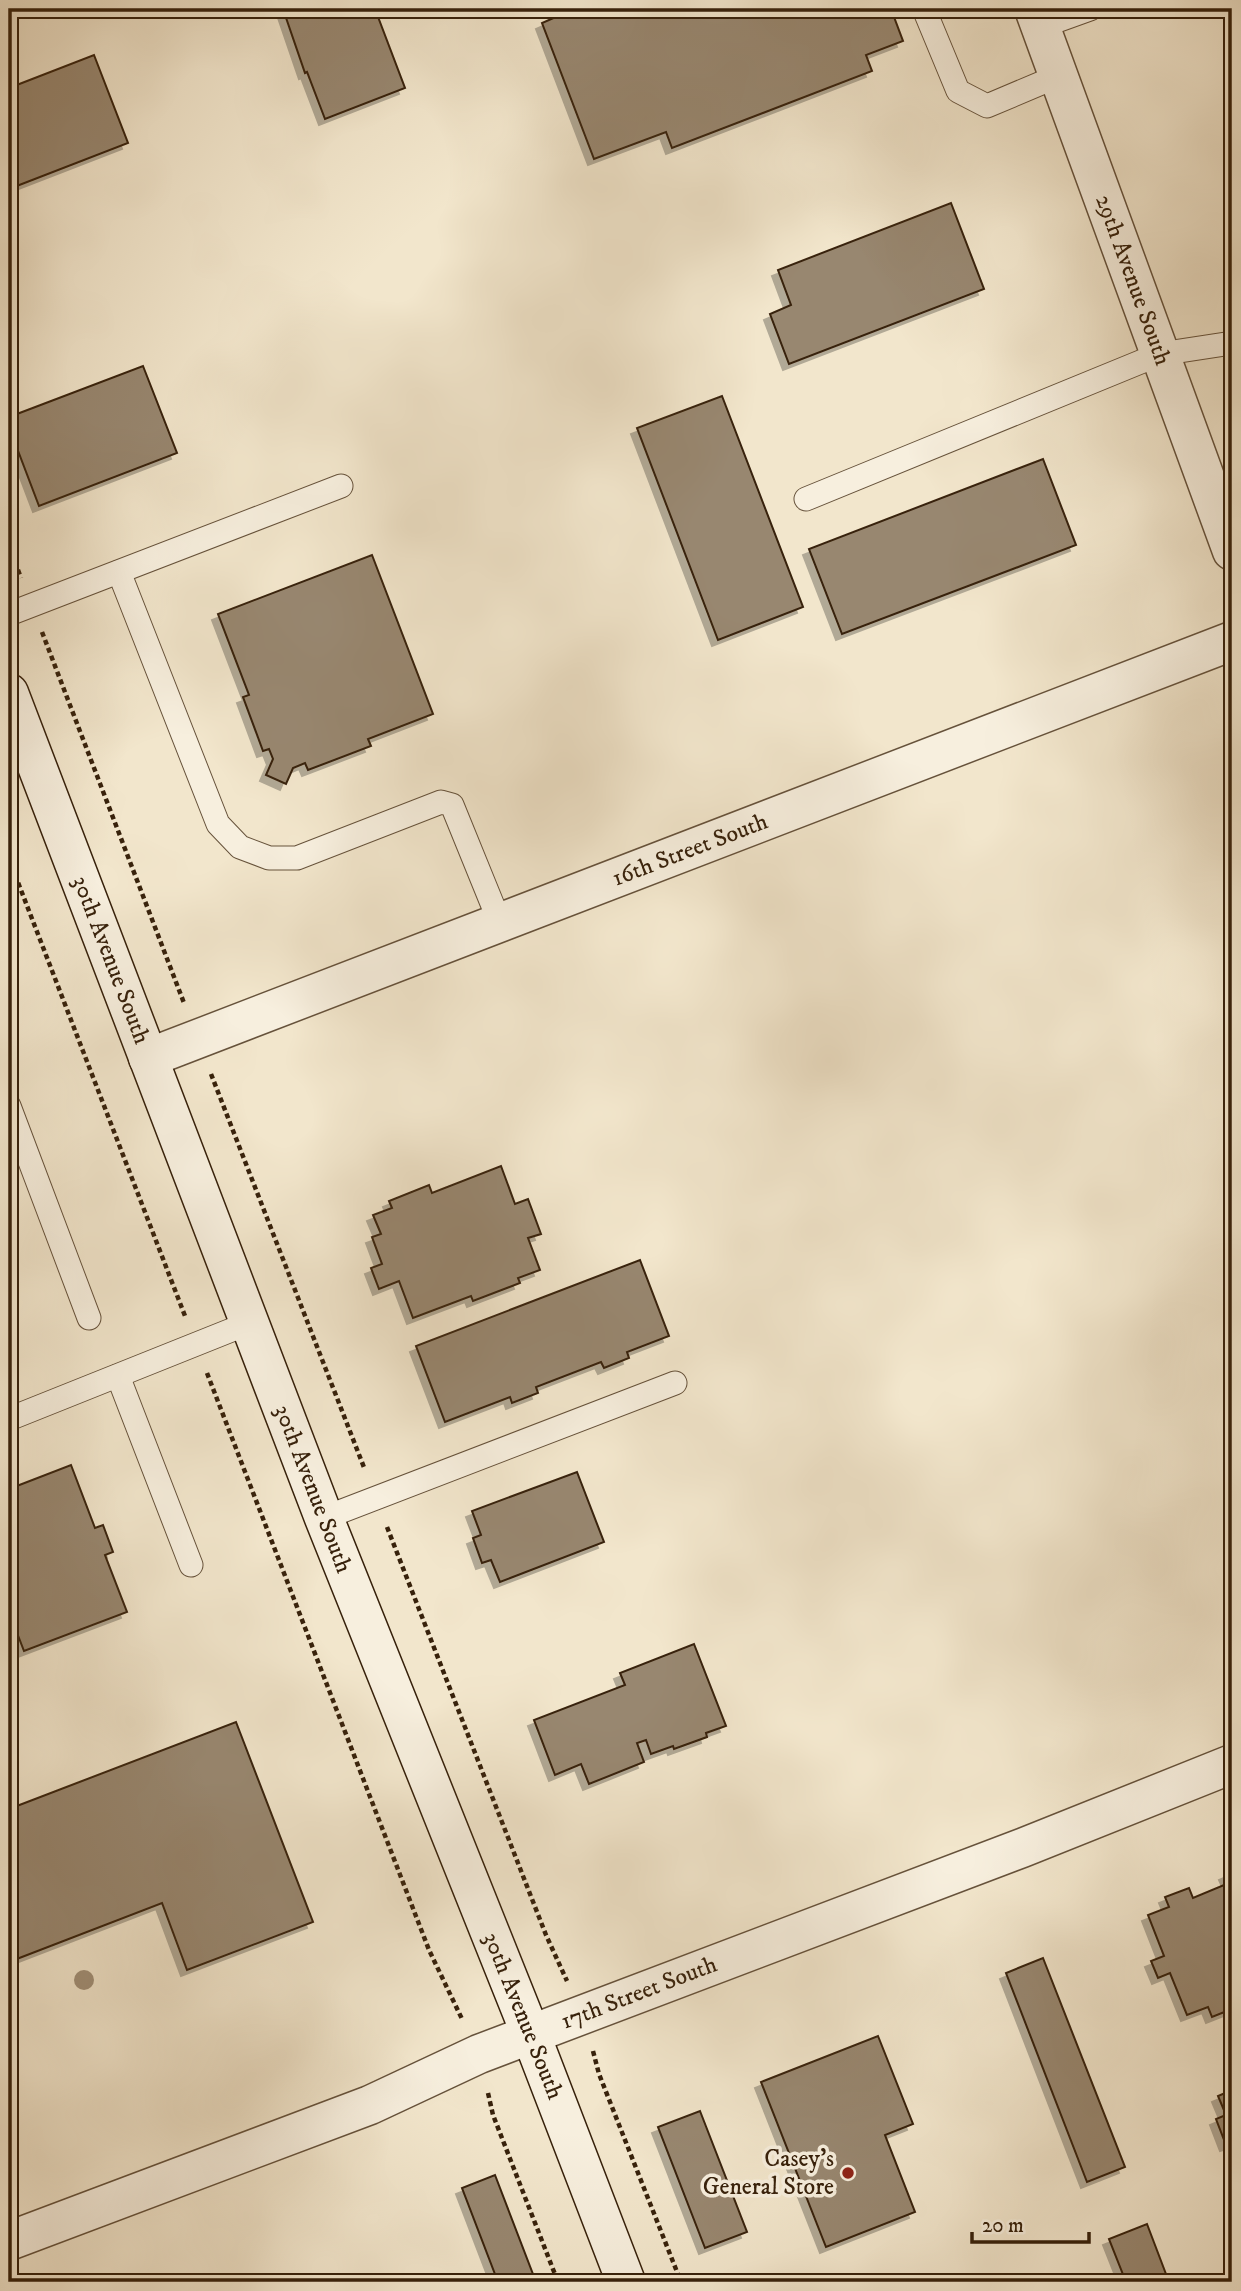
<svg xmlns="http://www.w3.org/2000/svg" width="1241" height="2291" font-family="'IM FELL DW Pica',serif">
<defs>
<filter id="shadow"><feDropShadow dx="-6" dy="6" stdDeviation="0" flood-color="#0004"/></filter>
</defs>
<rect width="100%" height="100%" fill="#f2e6cc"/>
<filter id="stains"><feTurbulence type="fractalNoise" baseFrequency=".00286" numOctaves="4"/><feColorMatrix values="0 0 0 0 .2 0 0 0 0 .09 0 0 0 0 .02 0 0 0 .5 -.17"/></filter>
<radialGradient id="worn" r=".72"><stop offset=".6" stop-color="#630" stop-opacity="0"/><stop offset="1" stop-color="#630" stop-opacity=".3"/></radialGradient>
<g fill="#98876f" stroke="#37210b" stroke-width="2" filter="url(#shadow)">
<polygon points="283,9 375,9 405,88 325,119 307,72 305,73"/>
<polygon points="574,9 891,9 903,41 866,55 872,71 672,148 666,132 594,159 542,23"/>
<polygon points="94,55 128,143 9,189 9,88"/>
<polygon points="951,203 984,289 789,364 770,314 791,305 778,270"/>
<polygon points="143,366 177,453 39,506 9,427 9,417"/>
<polygon points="722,396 803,607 718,640 637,428"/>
<polygon points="1043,459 1076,545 842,634 809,549"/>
<polygon points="372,555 433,714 368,739 371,746 308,770 305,763 293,768 286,784 266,775 273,759 269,749 263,751 243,697 249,695 218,614"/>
<polygon points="501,1166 515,1204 528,1199 541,1234 528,1238 540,1270 518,1278 520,1283 473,1301 471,1296 413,1318 399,1281 379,1289 371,1268 382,1264 372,1237 381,1234 373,1215 392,1208 389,1201 429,1185 432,1193"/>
<polygon points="640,1260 669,1336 627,1352 629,1358 604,1368 601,1362 536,1387 538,1393 512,1403 510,1397 445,1422 416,1346"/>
<polygon points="71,1465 95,1528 103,1525 113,1552 105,1555 127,1612 24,1651 9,1612 9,1489"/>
<polygon points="577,1472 604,1542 500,1582 491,1560 482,1563 473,1538 481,1535 472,1511"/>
<polygon points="694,1644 726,1726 706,1733 707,1737 674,1749 673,1746 651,1754 646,1740 637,1743 644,1762 589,1784 581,1764 555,1775 534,1720 625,1685 620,1673"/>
<polygon points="236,1722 313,1922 187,1970 162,1903 9,1962 9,1809"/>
<polygon points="1232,1871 1232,2009 1212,2017 1208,2007 1187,2015 1170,1973 1158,1978 1151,1961 1164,1956 1148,1915 1169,1907 1165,1897 1189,1888 1193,1898 1229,1883 1225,1874"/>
<polygon points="1043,1958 1125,2167 1087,2182 1006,1973"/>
<polygon points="878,2036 913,2124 885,2135 915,2212 826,2247 761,2082"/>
<polygon points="1232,2090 1232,2143 1226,2145 1216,2119 1226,2115 1218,2096"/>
<polygon points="700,2111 747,2232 705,2248 658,2127"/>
<polygon points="495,2175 536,2282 498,2282 462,2188"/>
<polygon points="1147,2224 1169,2282 1126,2282 1109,2239"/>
</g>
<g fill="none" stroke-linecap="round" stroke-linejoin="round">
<defs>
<g id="lane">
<polyline points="924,9 958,91 987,106 1058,76"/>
<polyline points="1040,27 1090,9"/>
<polyline points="806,499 1160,354 1232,343"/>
<polyline points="119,572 218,824 240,847 269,858 297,858 441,802 452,805 500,923"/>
<polyline points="9,614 341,486"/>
<polyline points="9,1106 89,1318"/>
<polyline points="118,1376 191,1565"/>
<polyline points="9,1419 249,1323"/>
<polyline points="324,1518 675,1383"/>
</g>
<g id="street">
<polyline points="1034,9 1232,551"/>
<polyline points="148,1058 1232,641"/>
<polyline points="9,2241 370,2105 479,2054 1022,1848 1232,1764"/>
</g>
<polyline id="secondary" points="9,693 324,1518 531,2035 626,2282"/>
</defs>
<use href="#lane" stroke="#66523b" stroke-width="25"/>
<use href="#street" stroke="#66523b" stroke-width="41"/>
<use href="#secondary" stroke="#37210b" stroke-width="41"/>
<g stroke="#37210b" stroke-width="4.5" stroke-dasharray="5 3.5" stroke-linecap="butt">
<polyline points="9,546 21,578"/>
<polyline points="42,632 184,1003"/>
<polyline points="9,859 185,1316"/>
<polyline points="211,1074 365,1470"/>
<polyline points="207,1373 429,1950 462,2019"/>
<polyline points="387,1527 546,1935 567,1981"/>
<polyline points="593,2051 599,2074 681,2282"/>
<polyline points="488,2093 493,2115 558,2282"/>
</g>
<use href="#lane" stroke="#f7efde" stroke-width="23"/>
<use href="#street" stroke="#f7efde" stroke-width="38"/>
<use href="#secondary" stroke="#f7efde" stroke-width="38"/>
</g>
<circle fill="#a19078" cx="84" cy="1980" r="10"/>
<circle fill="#8f2418" stroke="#f7efde" stroke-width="2.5" cx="848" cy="2173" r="7"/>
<g text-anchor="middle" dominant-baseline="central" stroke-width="7" stroke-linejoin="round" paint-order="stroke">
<g font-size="24" fill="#37210b" stroke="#f7efde">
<text transform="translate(1133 280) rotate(70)">29th Avenue South</text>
<text transform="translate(690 850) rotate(-21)">16th Street South</text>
<text transform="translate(111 960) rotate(69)">30th Avenue South</text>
<text transform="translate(313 1489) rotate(69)">30th Avenue South</text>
<text transform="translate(639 1993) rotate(-21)">17th Street South</text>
<text transform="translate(523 2016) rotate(68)">30th Avenue South</text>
</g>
<g font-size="24" fill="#37210b" stroke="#f7efde" text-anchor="end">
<text x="834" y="2159">Casey's<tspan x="834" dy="28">General Store</tspan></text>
</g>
</g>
<rect width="1241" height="2291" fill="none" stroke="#f2e6cc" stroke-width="35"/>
<rect x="10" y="10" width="1220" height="2270" fill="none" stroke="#37210b" stroke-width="3.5"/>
<rect x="18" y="18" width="1206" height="2256" fill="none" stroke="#37210b" stroke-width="2"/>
<path d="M972 2232v10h117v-10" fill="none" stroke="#37210b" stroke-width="3.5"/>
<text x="982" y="2232" font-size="21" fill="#37210b" stroke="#f7efde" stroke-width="5" paint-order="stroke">20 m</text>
<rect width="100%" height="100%" filter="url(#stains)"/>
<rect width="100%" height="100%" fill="url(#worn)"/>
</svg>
